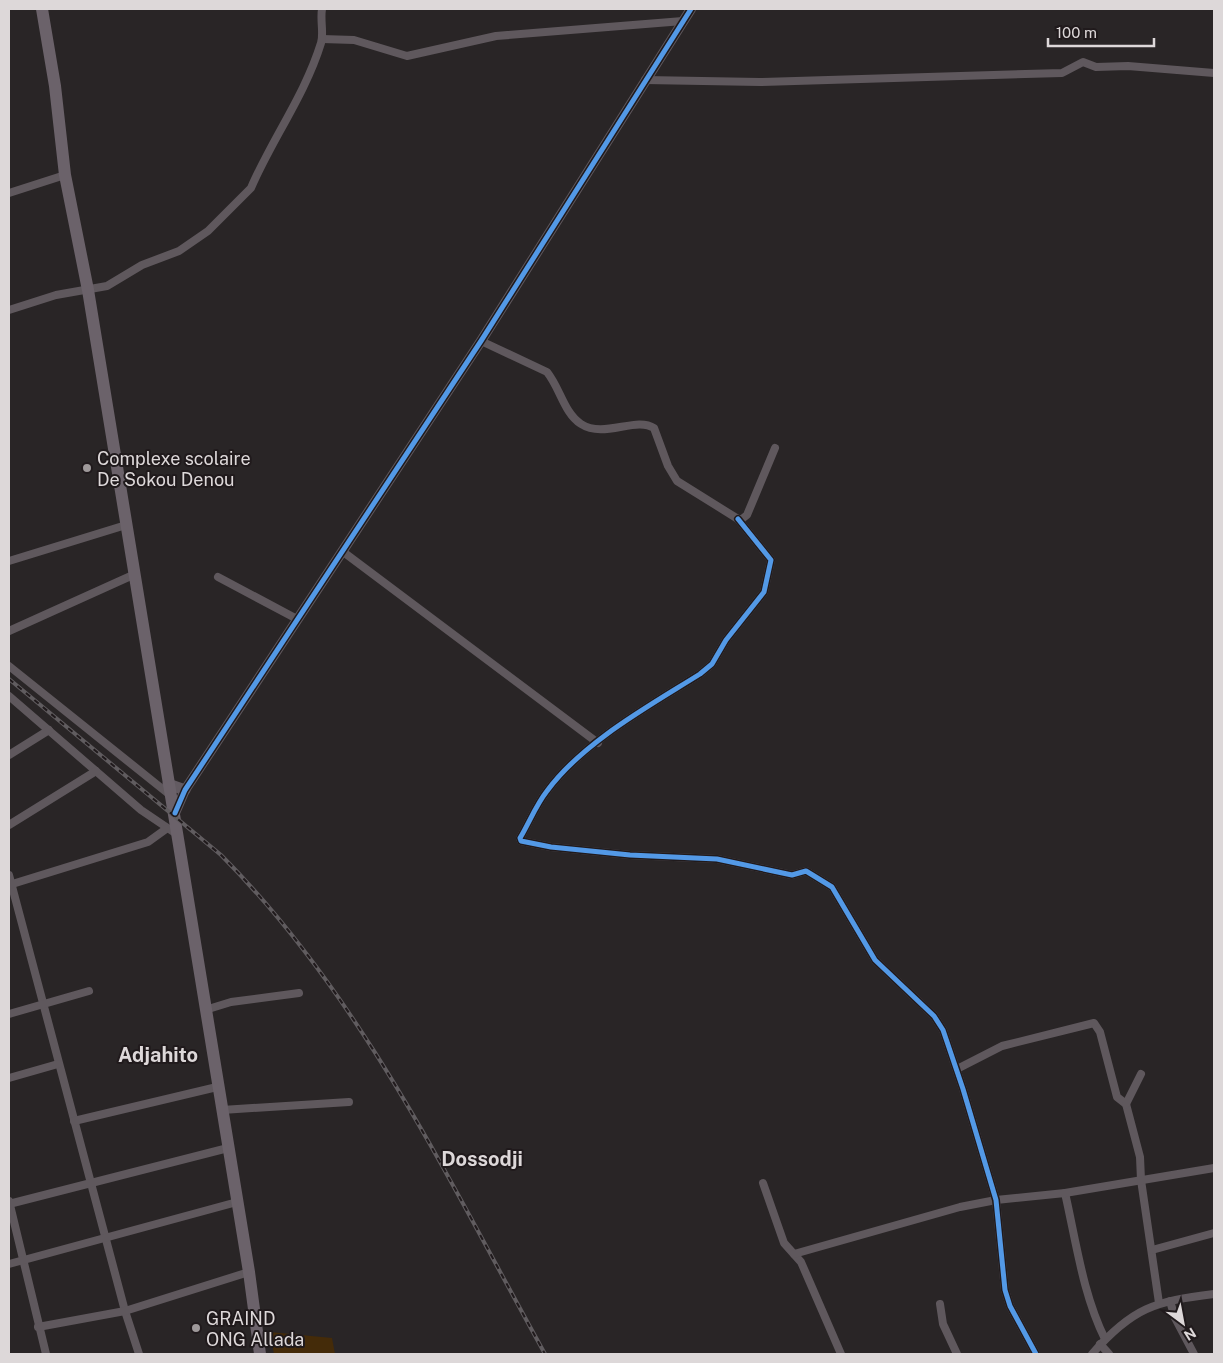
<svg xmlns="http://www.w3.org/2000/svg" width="1223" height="1363" font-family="'Public Sans',sans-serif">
<rect width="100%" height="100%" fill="#292526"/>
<polygon fill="#442b09" points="270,1332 332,1338 335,1354 274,1354"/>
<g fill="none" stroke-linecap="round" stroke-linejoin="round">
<g stroke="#5f585d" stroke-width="8">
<polyline points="322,39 354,40 407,56 496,36 683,21"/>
<polyline points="645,80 760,82 1062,73 1083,62 1096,67 1128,66 1214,73"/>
<polyline points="9,193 65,175"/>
<path d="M9,310L56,295L107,286L142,265L179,251L208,231L251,188C272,139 305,95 321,43C324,34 320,20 322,9"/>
<path d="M481,341L547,372C560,388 564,413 581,424C604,439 636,416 654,428L668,466L677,481L738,519H742L747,515L775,448"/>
<path d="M738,519L771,560L764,592L726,640L712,664L700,674C649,706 583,742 547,791C536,805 529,823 520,838L521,841L551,847L630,855L717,859L792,875L806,871L832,887L875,960L934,1016L943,1030L963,1089L996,1200L1005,1290L1010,1306L1036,1354"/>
<polyline points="342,551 598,743"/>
<polyline points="9,561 126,525"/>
<polyline points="218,577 297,619"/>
<polyline points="9,631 133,575"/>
<polyline points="9,666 170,795"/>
<polyline points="9,696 141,810 178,835"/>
<polyline points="9,755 49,730"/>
<polyline points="9,825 96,771"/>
<polyline points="9,875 125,1311 139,1354"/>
<polyline points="9,885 148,842 166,829"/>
<polyline points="205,1010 231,1002 299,993"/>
<polyline points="9,1014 89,991"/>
<polyline points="957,1069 1002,1046 1094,1023 1100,1032 1117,1097 1126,1104 1140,1157 1141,1180 1159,1303"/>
<polyline points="9,1078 58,1064"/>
<polyline points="1126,1104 1141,1074"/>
<polyline points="222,1110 349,1102"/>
<polyline points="74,1121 217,1087"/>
<polyline points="763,1183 784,1243 801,1262 841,1354"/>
<path d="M1065,1193C1076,1241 1083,1295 1105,1339"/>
<polyline points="9,1201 46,1354"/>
<polyline points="9,1204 228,1148"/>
<polyline points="1152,1250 1214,1233"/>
<polyline points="794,1254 960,1207 996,1200 1065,1193 1214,1168"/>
<polyline points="9,1264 237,1202"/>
<polyline points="1170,1301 1175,1318 1194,1354"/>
<polyline points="940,1304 943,1324 957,1354"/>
<polyline points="38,1327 125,1311 249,1272"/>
<polyline points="1100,1344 1109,1354"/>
<path d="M1092,1354C1132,1308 1155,1301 1214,1294"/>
</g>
<polyline stroke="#5f585d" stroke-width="10" points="175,813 185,790 481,341 691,9"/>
<polyline stroke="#635b62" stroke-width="11" points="168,784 185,790"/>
<polyline stroke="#6b626a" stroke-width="12" points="42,9 55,86 65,175 88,290 249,1272 260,1354"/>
<defs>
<path id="rail" d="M9,679L221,855C362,997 449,1181 545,1354"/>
</defs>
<use href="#rail" stroke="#605c5f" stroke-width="4"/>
<use href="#rail" stroke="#201a1c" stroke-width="2" stroke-dasharray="5.5" stroke-linecap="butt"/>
<defs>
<g id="cycleway">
<path d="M738,519L771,560L764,592L726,640L712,664L700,674C649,706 583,742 547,791C536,805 529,823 520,838L521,841L551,847L630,855L717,859L792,875L806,871L832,887L875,960L934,1016L943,1030L963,1089L996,1200L1005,1290L1010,1306L1036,1354"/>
<polyline points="175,813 185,790 481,341 691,9"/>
</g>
</defs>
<use href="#cycleway" stroke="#201a1c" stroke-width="8"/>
<use href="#cycleway" stroke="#5399e6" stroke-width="5"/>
</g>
<g fill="#9e999a" stroke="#201a1c" stroke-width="2">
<circle cx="87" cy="468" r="5"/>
<circle cx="196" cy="1328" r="5"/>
</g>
<g text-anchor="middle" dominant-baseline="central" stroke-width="4" stroke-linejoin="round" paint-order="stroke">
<g font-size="18" fill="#ddd8d9" stroke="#201a1c" text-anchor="start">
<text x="97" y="458">Complexe scolaire<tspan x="97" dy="21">De Sokou Denou</tspan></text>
<text x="206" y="1318">GRAIND<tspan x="206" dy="21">ONG Allada</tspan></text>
</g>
<g font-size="20" font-weight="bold" fill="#ddd8d9" stroke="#201a1c">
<text x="158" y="1055">Adjahito</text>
<text x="482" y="1159">Dossodji</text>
</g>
</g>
<rect width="1223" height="1363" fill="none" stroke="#ddd8d9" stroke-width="20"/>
<g transform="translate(1183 1323) rotate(148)" stroke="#201a1c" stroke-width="4" paint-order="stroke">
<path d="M0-4L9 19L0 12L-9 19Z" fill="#ddd8d9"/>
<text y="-8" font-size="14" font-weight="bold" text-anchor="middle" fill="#ddd8d9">N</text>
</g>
<path d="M1048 38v8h106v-8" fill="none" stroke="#ddd8d9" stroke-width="2.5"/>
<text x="1056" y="38" font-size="15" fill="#ddd8d9" stroke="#201a1c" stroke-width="4" paint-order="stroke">100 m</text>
</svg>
